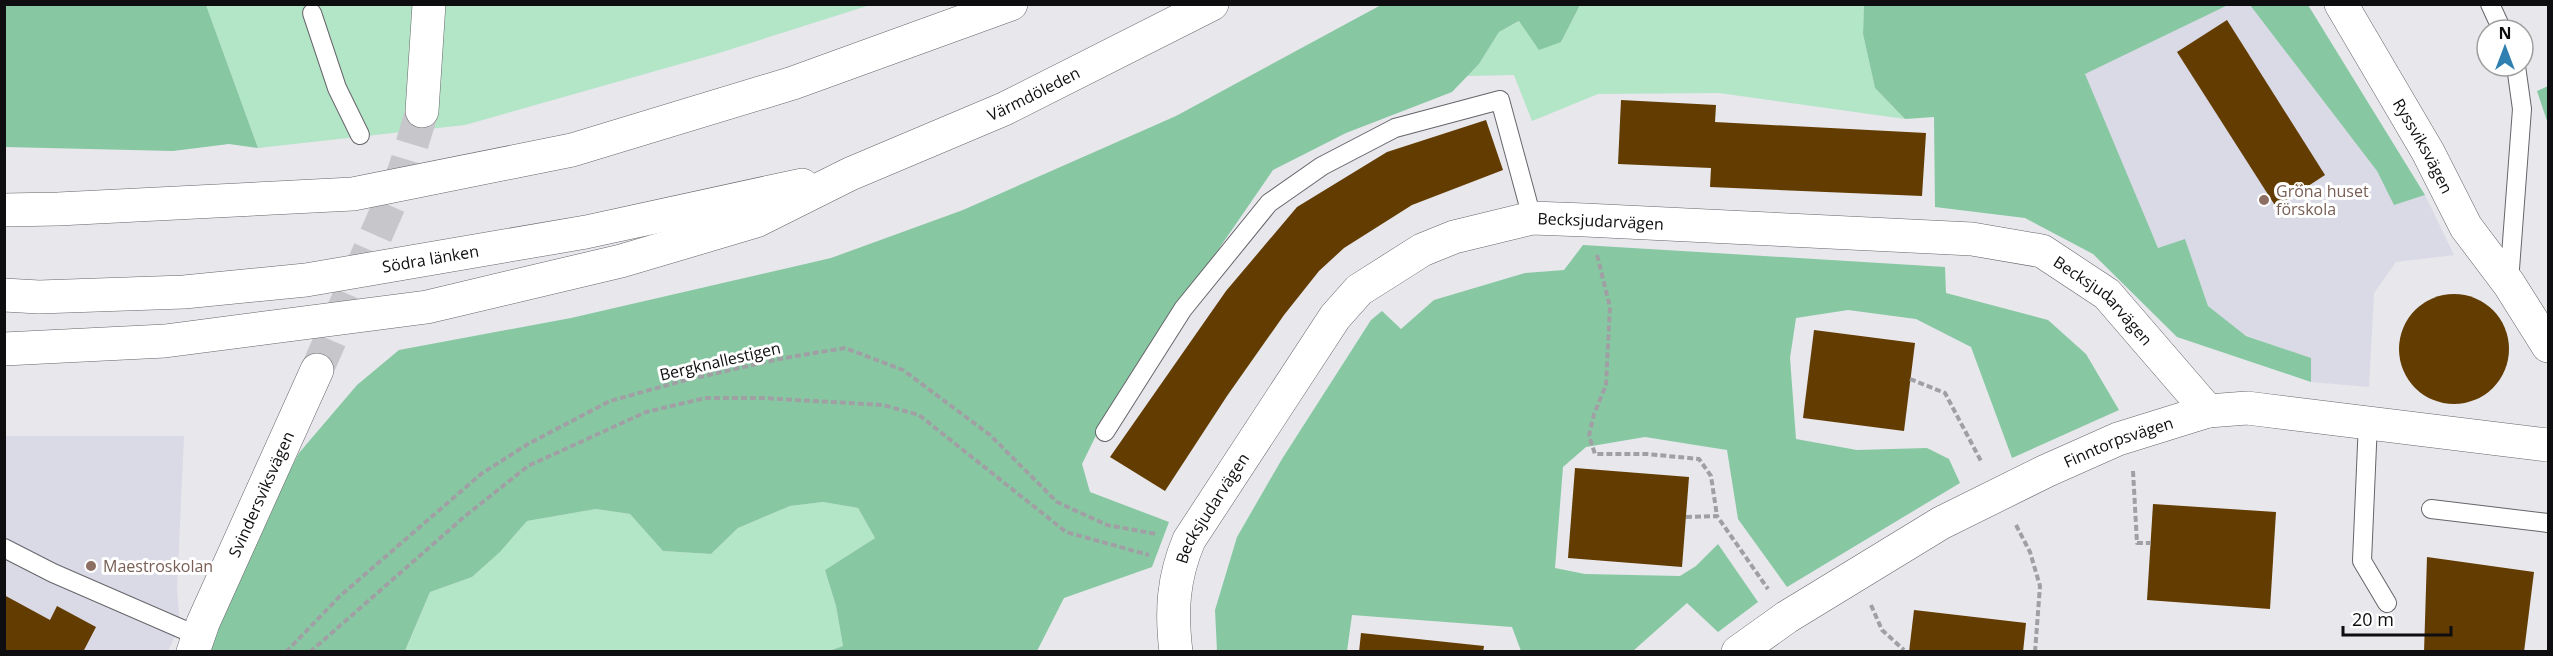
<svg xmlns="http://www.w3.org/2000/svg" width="2553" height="656" font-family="'Open Sans',sans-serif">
<rect width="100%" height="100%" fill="#e7e7ec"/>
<g fill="#dad9e6">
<polygon points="2228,5 2250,5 2377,171 2394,204 2425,195 2454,255 2396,262 2374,293 2369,387 2311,382 2310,358 2242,334 2208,306 2185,240 2158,248 2080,76"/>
<polygon points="5,436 184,436 177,589 180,626 168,651 5,652"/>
</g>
<g fill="#b3e5c7">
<polygon points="206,5 870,5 719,53 465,125 258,148"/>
<polygon points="1580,5 1864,5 1863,34 1875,88 1905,119 1719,93 1598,94 1532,121 1514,75 1467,76 1479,64 1499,32 1520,21 1561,42"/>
<polygon points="823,502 858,508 875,538 825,570 836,606 843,646 829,651 405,652 430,592 472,577 500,552 527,521 596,509 630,514 663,551 711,554 738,528 790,506"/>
</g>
<g fill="#87c8a3">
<polygon points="206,5 258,148 229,144 173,151 5,147 5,5"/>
<polygon points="1381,5 1580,5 1561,42 1539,50 1519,21 1499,32 1479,64 1452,92 1346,133 1273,170 1110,407 1082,464 1090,492 1169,522 1152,567 1064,598 1037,651 829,651 843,646 836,606 825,570 875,538 858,508 823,502 790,506 738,528 711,554 663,551 630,514 596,509 527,521 500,552 472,577 430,592 405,651 204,652 240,565 299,453 357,385 399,350 571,318 831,258 963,210 1176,116"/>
<polygon points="1864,5 2228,5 2085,74 2158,248 2185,239 2208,306 2246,336 2311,358 2311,382 2177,337 2093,254 2025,218 1935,207 1934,117 1905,119 1875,88 1863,34"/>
<polygon points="2250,5 2308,5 2425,195 2394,205 2377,171"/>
<polygon points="2548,86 2548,124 2537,91"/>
<polygon points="1583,245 1945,267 1946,293 2048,320 2086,354 2119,410 2012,458 1971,347 1916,319 1848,310 1796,318 1790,358 1796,439 1857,450 1927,448 1949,459 1960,483 1787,587 1738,519 1727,450 1645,437 1586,447 1563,467 1555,568 1585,574 1680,576 1696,566 1718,544 1758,602 1718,632 1687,603 1633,651 1521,651 1512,627 1352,615 1347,651 1217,651 1215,610 1237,537 1282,459 1371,320 1382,311 1401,329 1434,300 1525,273 1564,270"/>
</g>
<g fill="#633c01">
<polygon points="2227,20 2325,175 2276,207 2177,52"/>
<polygon points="1621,100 1716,105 1715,122 1926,133 1922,196 1710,187 1711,168 1618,164"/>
<polygon points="1486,120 1503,170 1412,205 1344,248 1319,271 1284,315 1227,396 1165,491 1110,457 1226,291 1297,207 1387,152"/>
<circle cx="2454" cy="349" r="55"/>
<polygon points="1814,330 1915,343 1904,431 1803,418"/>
<polygon points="1575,468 1689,477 1682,567 1568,558"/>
<polygon points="2153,504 2276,512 2270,609 2147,600"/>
<polygon points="2427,557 2534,572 2524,652 2424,652"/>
<polygon points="4,595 50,620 57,606 96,627 83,652 4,652"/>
<polygon points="1914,610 2026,623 2023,652 1909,652"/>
<polygon points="1361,633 1484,646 1483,652 1359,652"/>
</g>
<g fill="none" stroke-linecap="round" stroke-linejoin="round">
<polyline stroke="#c6c6cb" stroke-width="33" stroke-dasharray="33 16" stroke-linecap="butt" points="317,370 404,171 422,111"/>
<defs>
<g id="lane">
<polyline points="2490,4 2502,30"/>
<polyline points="312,13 337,88 360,135"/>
<polyline points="2509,282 2522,109 2516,66"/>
<polyline points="2368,422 2362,561 2387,603"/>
<polyline points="1105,432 1183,309 1269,203 1322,166 1395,128 1500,100 1532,218"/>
<polyline points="2431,509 2548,523"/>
<polyline points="4,548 53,573 198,636"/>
</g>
<g id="street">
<path id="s1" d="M2341,4L2428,152L2466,227L2509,284L2548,346"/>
<polyline points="422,111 429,4"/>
<path id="s2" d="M193,652L203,623L317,370"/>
<path id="s3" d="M1176,652C1171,611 1173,578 1189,540L1335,317L1359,290L1422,250L1454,237L1532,218L1585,220L1972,239L2042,251L2107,294L2208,411"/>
<path id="s4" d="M1738,652L1787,617L1941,523L2046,471L2118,439L2208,411L2247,408L2548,445"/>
</g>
<g id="highway">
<polyline points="4,210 58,209 353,194 572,150 793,83 1011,4"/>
<path id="s5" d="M4,295L39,297L184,292L306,280L586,232L802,185"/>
<path id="s6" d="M4,349L165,341L427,307L621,261L756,221L850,174L1004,109L1212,4"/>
</g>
</defs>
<use href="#lane" stroke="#65656a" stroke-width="20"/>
<use href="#street" stroke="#65656a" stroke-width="34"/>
<use href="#highway" stroke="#65656a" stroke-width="34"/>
<g stroke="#a0a0a4" stroke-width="4" stroke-dasharray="6 3" stroke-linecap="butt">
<polyline points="1597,255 1610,307 1606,385 1594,414 1589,436 1595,454 1647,454 1699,459 1711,476 1717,516"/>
<polyline points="1910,379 1945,393 1982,463"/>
<polyline points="2133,471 2137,543 2151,543"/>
<polyline points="1686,517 1717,516 1768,589"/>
<polyline points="2016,525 2030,552 2040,586 2035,652"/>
<polyline points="1871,605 1882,630 1904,650"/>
<polyline points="286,652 340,596 481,474 528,444 610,401 686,380 784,358 845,348 903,370 990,435 1057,502 1107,525 1156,534"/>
<polyline points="310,652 464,517 528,466 646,412 705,398 762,398 883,405 919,415 1066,532 1149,555"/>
</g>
<use href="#lane" stroke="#fff" stroke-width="18"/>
<use href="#street" stroke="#fff" stroke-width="33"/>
<use href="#highway" stroke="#fff" stroke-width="33"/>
</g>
<g fill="#8d6e63" stroke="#fff" stroke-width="2">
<circle cx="2264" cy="200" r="6"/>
<circle cx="91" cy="566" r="6"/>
</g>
<g text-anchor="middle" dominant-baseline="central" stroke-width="6" stroke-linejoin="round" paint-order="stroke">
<g font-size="16" fill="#0e0e10" stroke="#fff">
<text stroke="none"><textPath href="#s6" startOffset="1071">Värmdöleden</textPath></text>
<text stroke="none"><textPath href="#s1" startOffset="164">Ryssviksvägen</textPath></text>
<text stroke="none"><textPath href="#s3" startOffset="675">Becksjudarvägen</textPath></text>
<text stroke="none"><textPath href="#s5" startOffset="429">Södra länken</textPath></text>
<text stroke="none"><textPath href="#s3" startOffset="1197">Becksjudarvägen</textPath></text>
<text transform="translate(720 361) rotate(-13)">Bergknallestigen</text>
<text stroke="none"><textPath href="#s4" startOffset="436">Finntorpsvägen</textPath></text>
<text stroke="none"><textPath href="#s2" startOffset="172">Svindersviksvägen</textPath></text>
<text stroke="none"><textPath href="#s3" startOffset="153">Becksjudarvägen</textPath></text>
</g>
<g font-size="16" fill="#785e54" stroke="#fff" text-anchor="start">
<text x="2276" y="191">Gröna huset<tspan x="2276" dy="18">förskola</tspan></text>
<text x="103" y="566">Maestroskolan</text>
</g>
</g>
<rect width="2553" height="656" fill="none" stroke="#0e0e10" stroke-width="12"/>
<g transform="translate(2505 48)"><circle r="28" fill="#ffffff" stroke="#9f9f9f" stroke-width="1.5"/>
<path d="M0-4.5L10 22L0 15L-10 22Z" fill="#2f7fb0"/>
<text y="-9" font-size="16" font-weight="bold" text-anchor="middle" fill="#0e0e10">N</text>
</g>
<path d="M2343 626v9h108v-9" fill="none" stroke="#0e0e10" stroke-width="3"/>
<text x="2352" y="626" font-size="18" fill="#0e0e10" stroke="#ffffff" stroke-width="4.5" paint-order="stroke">20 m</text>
</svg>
